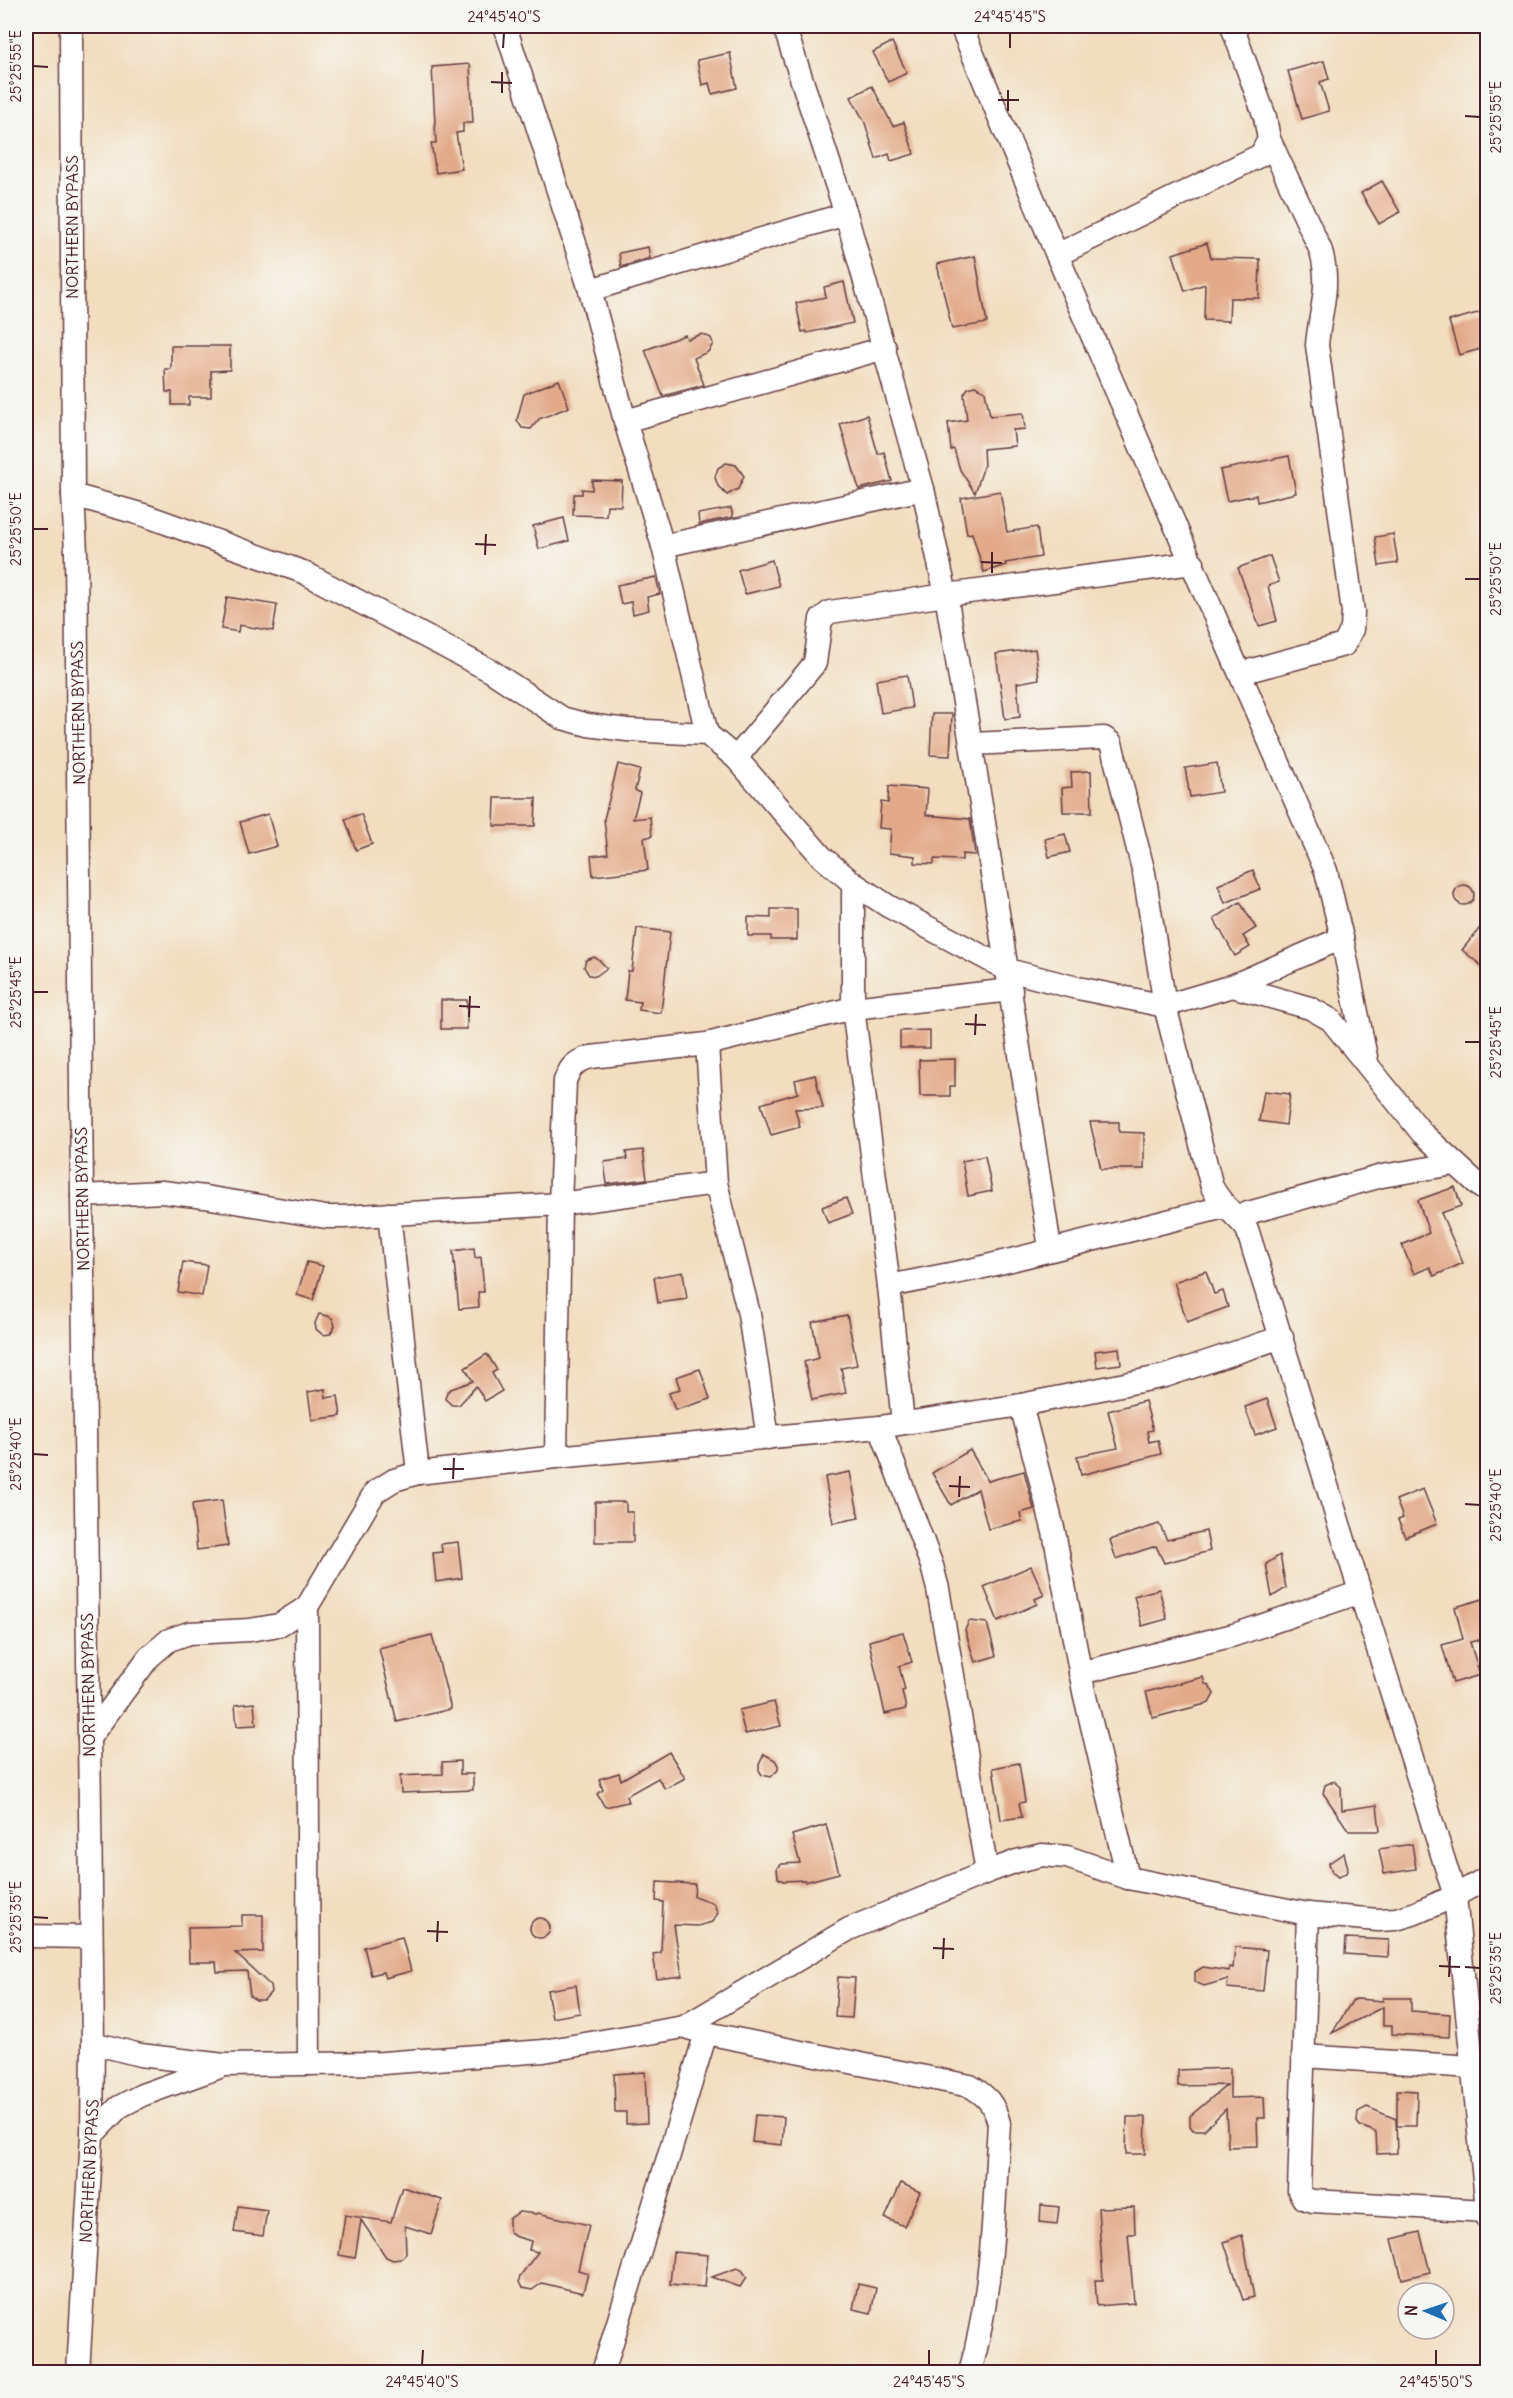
<svg xmlns="http://www.w3.org/2000/svg" width="1513" height="2398" font-family="Delius,sans-serif">
<rect width="100%" height="100%" fill="#f6f6f2"/>
<filter id="ink" filterUnits="userSpaceOnUse"><feTurbulence type="fractalNoise" baseFrequency=".0167" numOctaves="2"/><feDisplacementMap in="SourceGraphic" scale="12" xChannelSelector="R" yChannelSelector="G"/><feConvolveMatrix kernelMatrix="1 2 1 2 8 2 1 2 1" color-interpolation-filters="sRGB"/></filter>
<filter id="wash" filterUnits="userSpaceOnUse"><feTurbulence type="fractalNoise" baseFrequency=".008" numOctaves="4" result="noise"/><feDisplacementMap in="SourceGraphic" scale="24" xChannelSelector="R" yChannelSelector="G"/><feGaussianBlur stdDeviation="1.35" result="paint"/><feColorMatrix in="noise" values="0 0 0 0 0 0 0 0 0 0 0 0 0 0 0 0 0 1.4 0 .05"/><feComposite in="paint" operator="in"/></filter>
<g filter="url(#wash)">
<rect width="100%" height="100%" fill="#f1ddc0"/>
<g id="blocks">
<g fill="#e3aa8a">
<polygon points="892,42 907,73 888,82 873,52"/>
<polygon points="730,53 737,88 712,94 709,83 702,85 697,60"/>
<polygon points="1324,61 1329,79 1320,82 1329,111 1302,119 1288,71"/>
<polygon points="470,64 473,123 463,123 463,132 456,133 462,169 436,173 431,143 436,143 432,67"/>
<polygon points="872,86 893,126 904,122 914,154 891,161 889,154 876,159 865,123 851,97"/>
<polygon points="1382,181 1400,212 1379,224 1361,193"/>
<polygon points="1207,243 1211,258 1260,259 1259,298 1230,298 1229,321 1204,320 1205,284 1185,291 1173,254"/>
<polygon points="648,247 650,258 621,267 619,253"/>
<polygon points="975,256 987,323 952,329 937,264"/>
<polygon points="844,282 853,323 807,333 806,331 802,332 796,303 826,297 824,287"/>
<polygon points="1488,310 1488,347 1459,355 1449,321"/>
<polygon points="702,334 711,338 713,344 708,352 694,358 704,385 663,396 645,350 685,335 687,339"/>
<polygon points="171,346 230,346 230,370 211,371 211,397 189,397 189,405 172,405 172,392 166,392 165,369 171,369"/>
<polygon points="559,380 569,407 539,419 531,429 522,428 517,420 524,394"/>
<polygon points="975,386 985,391 990,416 1023,413 1025,429 1013,430 1015,446 983,449 984,466 975,493 960,470 954,449 951,450 948,423 967,420 964,394 968,388"/>
<polygon points="867,415 878,454 884,452 892,481 859,489 840,424"/>
<polygon points="1289,456 1296,493 1257,502 1256,495 1227,501 1220,470"/>
<polygon points="726,463 736,465 744,476 738,489 727,495 718,486 715,477 718,468"/>
<polygon points="592,480 622,481 621,506 607,505 606,516 573,515 574,494 582,494 582,489 592,490"/>
<polygon points="1000,491 1007,532 1037,527 1041,557 1005,563 1006,565 984,572 972,533 967,534 961,498"/>
<polygon points="731,508 733,517 699,524 698,514"/>
<polygon points="564,518 569,541 539,549 533,526"/>
<polygon points="1393,534 1398,563 1379,566 1375,537"/>
<polygon points="1270,556 1279,582 1268,586 1277,621 1259,626 1238,568"/>
<polygon points="772,560 779,586 745,594 738,570"/>
<polygon points="656,577 660,594 647,597 649,610 633,614 631,602 621,604 617,585"/>
<polygon points="227,597 277,605 273,631 239,625 238,632 221,629"/>
<polygon points="1035,649 1039,679 1017,683 1020,717 1005,719 996,654"/>
<polygon points="907,675 912,708 881,713 876,680"/>
<polygon points="932,714 952,714 950,756 930,755"/>
<polygon points="1217,763 1221,792 1190,797 1185,768"/>
<polygon points="618,764 640,770 635,790 640,793 633,819 650,817 652,836 644,838 648,870 593,876 591,856 608,854 604,819"/>
<polygon points="1091,771 1092,812 1063,812 1062,788 1072,787 1071,772"/>
<polygon points="889,786 928,789 926,815 970,819 975,855 962,854 962,860 934,859 934,864 915,863 915,856 889,853 891,829 879,828 881,802 888,803"/>
<polygon points="495,798 536,798 535,826 494,826"/>
<polygon points="268,814 277,846 249,854 240,822"/>
<polygon points="361,814 372,844 356,850 345,819"/>
<polygon points="1065,834 1070,852 1049,857 1045,839"/>
<polygon points="1253,870 1260,889 1225,903 1218,885"/>
<circle cx="1464" cy="895" r="10"/>
<polygon points="1240,902 1256,928 1243,936 1250,947 1235,956 1214,919"/>
<polygon points="771,909 797,909 797,940 771,940 771,936 748,936 748,917 771,918"/>
<polygon points="1488,918 1488,971 1462,950"/>
<polygon points="637,928 670,932 661,1013 639,1010 640,1002 625,1000 628,971 632,971"/>
<polygon points="594,957 599,960 607,968 596,976 589,975 584,967 586,960"/>
<rect x="441" y="1000" width="26" height="29"/>
<polygon points="930,1030 930,1048 900,1048 900,1031"/>
<polygon points="955,1059 955,1086 950,1086 950,1096 920,1096 919,1060"/>
<polygon points="815,1075 823,1108 795,1109 800,1127 771,1135 761,1104 798,1093 795,1080"/>
<polygon points="1264,1091 1290,1094 1286,1125 1259,1121"/>
<polygon points="1090,1122 1119,1122 1119,1132 1144,1133 1144,1169 1101,1169"/>
<polygon points="643,1150 647,1179 607,1184 604,1162 627,1159 626,1152"/>
<polygon points="985,1156 992,1191 968,1196 962,1161"/>
<polygon points="1455,1187 1461,1206 1441,1213 1463,1263 1434,1276 1430,1267 1414,1274 1402,1245 1429,1233 1418,1200"/>
<polygon points="846,1198 852,1214 828,1223 822,1207"/>
<polygon points="474,1248 475,1258 481,1257 484,1292 478,1292 479,1307 459,1309 453,1251"/>
<polygon points="183,1262 207,1265 202,1296 178,1292"/>
<polygon points="307,1262 323,1266 313,1300 297,1295"/>
<polygon points="1206,1271 1214,1294 1223,1291 1228,1307 1187,1322 1174,1282"/>
<polygon points="683,1272 687,1299 658,1303 654,1277"/>
<polygon points="319,1314 328,1316 333,1319 335,1326 330,1334 323,1335 316,1329 315,1323"/>
<polygon points="847,1315 857,1365 841,1368 846,1393 812,1400 804,1362 819,1358 812,1322"/>
<polygon points="1119,1348 1121,1364 1097,1367 1095,1351"/>
<polygon points="487,1354 497,1370 492,1373 502,1391 485,1401 476,1386 459,1405 452,1405 445,1399 447,1392 451,1389 473,1381 465,1368"/>
<polygon points="700,1369 710,1399 675,1410 669,1393 680,1389 676,1377"/>
<polygon points="325,1389 326,1398 338,1396 341,1416 312,1420 308,1392"/>
<polygon points="1267,1399 1277,1427 1255,1435 1245,1407"/>
<polygon points="1145,1401 1153,1430 1147,1431 1149,1442 1158,1440 1161,1454 1081,1475 1077,1456 1118,1448 1108,1411"/>
<polygon points="970,1450 988,1481 1024,1471 1034,1509 1020,1513 1022,1521 988,1529 978,1489 951,1505 932,1473"/>
<polygon points="850,1472 859,1518 833,1523 825,1477"/>
<polygon points="1423,1489 1437,1524 1405,1537 1398,1520 1403,1518 1396,1500"/>
<polygon points="222,1500 228,1546 197,1550 192,1504"/>
<polygon points="595,1502 626,1502 626,1512 633,1512 633,1542 595,1542"/>
<polygon points="1159,1524 1167,1540 1206,1531 1210,1551 1164,1563 1156,1546 1116,1559 1110,1540"/>
<polygon points="458,1542 462,1578 436,1582 433,1553 442,1552 441,1544"/>
<polygon points="1280,1555 1286,1588 1272,1597 1266,1564"/>
<polygon points="1031,1566 1044,1595 1035,1599 1037,1604 998,1621 984,1587"/>
<polygon points="1159,1589 1167,1619 1142,1626 1134,1596"/>
<polygon points="1483,1599 1488,1618 1488,1638 1470,1642 1480,1675 1453,1683 1442,1645 1463,1639 1455,1607"/>
<polygon points="969,1621 987,1623 996,1656 975,1662 965,1630"/>
<polygon points="903,1632 912,1662 899,1666 905,1690 902,1691 906,1709 885,1714 869,1641"/>
<polygon points="432,1635 451,1709 397,1722 379,1648"/>
<polygon points="1203,1677 1205,1684 1209,1685 1214,1694 1209,1703 1153,1718 1146,1692"/>
<polygon points="774,1702 781,1726 745,1734 739,1710"/>
<polygon points="254,1703 256,1725 237,1726 235,1705"/>
<polygon points="669,1752 685,1778 665,1789 658,1778 626,1796 628,1802 605,1807 597,1794 603,1790 599,1779 619,1773 621,1780"/>
<polygon points="764,1754 775,1760 778,1765 778,1770 771,1777 762,1775 759,1770 759,1765"/>
<polygon points="460,1761 460,1774 473,1774 473,1790 401,1793 400,1776 443,1774 442,1762"/>
<polygon points="1019,1763 1025,1802 1019,1803 1022,1817 1001,1820 993,1768"/>
<polygon points="1334,1781 1341,1787 1342,1810 1377,1805 1380,1831 1349,1831 1323,1793 1325,1785"/>
<polygon points="826,1825 839,1873 805,1882 805,1880 783,1881 778,1878 777,1868 782,1864 800,1863 792,1835"/>
<polygon points="1412,1844 1416,1869 1384,1874 1379,1849"/>
<polygon points="1344,1853 1348,1868 1346,1873 1338,1877 1332,1872 1329,1863"/>
<polygon points="657,1882 695,1884 694,1896 713,1903 718,1913 712,1922 698,1926 674,1925 682,1976 657,1979 653,1954 661,1953 663,1902 656,1901"/>
<polygon points="242,1915 263,1915 263,1952 235,1953 270,1985 271,1992 264,2000 256,2000 250,1996 247,1971 217,1972 216,1962 189,1962 188,1927 242,1926"/>
<circle cx="540" cy="1928" r="10"/>
<polygon points="402,1937 411,1971 385,1978 383,1972 371,1975 364,1947"/>
<polygon points="1346,1938 1389,1940 1388,1957 1345,1954"/>
<polygon points="1235,1947 1267,1950 1263,1991 1227,1988 1228,1979 1204,1986 1195,1982 1195,1972 1203,1967 1229,1971 1229,1967 1233,1968"/>
<polygon points="838,1977 855,1978 852,2018 835,2017"/>
<polygon points="576,1985 580,2013 552,2018 547,1990"/>
<polygon points="1383,1998 1411,1998 1411,2011 1450,2014 1449,2037 1392,2034 1392,2025 1383,2025 1383,2007 1332,2033 1352,2001 1357,1999 1383,2001"/>
<polygon points="1230,2068 1230,2098 1264,2097 1265,2118 1257,2118 1258,2146 1228,2147 1226,2109 1204,2130 1193,2130 1190,2126 1190,2116 1227,2085 1178,2086 1178,2070"/>
<polygon points="645,2072 647,2123 626,2124 626,2112 615,2112 614,2074"/>
<polygon points="1397,2090 1417,2091 1416,2126 1397,2126"/>
<polygon points="1367,2107 1396,2119 1397,2153 1377,2154 1376,2132 1360,2126 1357,2122 1358,2112"/>
<polygon points="755,2115 784,2117 782,2145 752,2142"/>
<polygon points="1127,2117 1146,2117 1145,2154 1126,2154"/>
<polygon points="901,2183 920,2192 904,2226 885,2218"/>
<polygon points="402,2187 442,2200 431,2234 405,2226 406,2254 400,2259 393,2260 386,2257 361,2220 355,2258 339,2255 345,2215 391,2222"/>
<polygon points="1041,2205 1059,2207 1057,2224 1040,2222"/>
<polygon points="238,2206 267,2210 263,2236 234,2232"/>
<polygon points="1134,2207 1135,2234 1128,2234 1134,2303 1097,2306 1095,2280 1103,2280 1098,2208"/>
<polygon points="519,2212 537,2214 538,2213 589,2225 578,2270 588,2273 583,2293 542,2283 532,2290 522,2288 519,2282 520,2276 538,2252 529,2250 531,2241 514,2236 509,2231 509,2219"/>
<polygon points="1420,2232 1430,2272 1402,2279 1392,2239"/>
<polygon points="1242,2235 1254,2297 1243,2300 1224,2242"/>
<polygon points="673,2252 708,2255 705,2287 670,2284"/>
<polygon points="737,2268 742,2270 747,2277 740,2287 712,2277"/>
<polygon points="858,2284 876,2288 871,2313 853,2309"/>
</g>
</g>
</g>
<g filter="url(#ink)">
<use href="#blocks" fill-opacity="0" stroke="#633c41" stroke-width="1.5"/>
<g fill="none" stroke-linecap="round" stroke-linejoin="round">
<defs>
<g id="minor">
<polyline points="71,26 73,495 76,552 82,1196 93,2043 92,2135 78,2372"/>
<polyline points="505,26 590,290 625,421 663,546 707,734"/>
<polyline points="784,26 846,214 923,489 946,595 983,816 1050,1248"/>
<polyline points="961,26 1057,255"/>
<polyline points="1232,26 1265,117 1269,139 1261,155 1057,255 1326,871 1342,938 1367,1062"/>
<polyline points="590,290 846,214"/>
<polyline points="625,421 885,348"/>
<polyline points="73,495 144,515 303,572 491,671 562,718 588,725 627,730 707,734 736,758 822,857 853,883 888,906 1008,970 1073,987 1165,1006 1232,986 1310,1008 1331,1020 1422,1133 1482,1188 1488,1191"/>
<polyline points="663,546 923,489"/>
<path d="M1241,673L1344,645L1352,629L1353,612L1317,345C1320,310 1331,287 1321,251L1269,139"/>
<path d="M971,744L1104,738L1111,743L1144,873L1165,1006L1212,1187C1221,1205 1235,1214 1247,1229L1455,1896L1488,2219"/>
<polyline points="736,758 815,663 821,619 830,612 946,595 1193,563"/>
<polyline points="853,883 853,1008 889,1286 903,1423"/>
<polyline points="1232,986 1342,938"/>
<polyline points="707,1044 716,1183 749,1314 768,1438"/>
<polyline points="82,1196 162,1192 205,1197 326,1217 344,1217 560,1204 716,1183"/>
<polyline points="389,1214 418,1473"/>
<polyline points="1237,1216 1382,1176 1454,1164"/>
<polyline points="889,1286 975,1269 1224,1207"/>
<polyline points="1021,1405 1054,1532 1084,1692 1128,1878"/>
<polyline points="880,1427 932,1566 938,1589 987,1872"/>
<path d="M556,1457L560,1204L565,1081C570,1066 576,1061 591,1057L707,1044L853,1008L1011,990"/>
<polyline points="307,1607 309,2064"/>
<polyline points="1080,1673 1234,1635 1361,1592"/>
<polyline points="89,1738 149,1657 169,1640 189,1633 250,1630 279,1625 307,1607 375,1492 394,1480 418,1473 556,1457 880,1427 1021,1405 1165,1376 1282,1337"/>
<polyline points="1308,1914 1299,2191 1303,2198 1313,2201 1486,2211"/>
<polyline points="26,1936 91,1937"/>
<path d="M684,2027L706,2033L970,2086C987,2096 994,2104 999,2123C994,2207 993,2291 970,2372"/>
<polyline points="93,2043 140,2055 224,2065 383,2063 544,2051 684,2027 849,1929 987,1872 1017,1861 1042,1855 1067,1857 1128,1878 1308,1914 1378,1920 1396,1919 1413,1914 1455,1896 1488,1877"/>
<polyline points="1303,2056 1472,2067"/>
<polyline points="92,2135 119,2107 142,2095 217,2068"/>
<polyline points="603,2372 706,2033"/>
</g>
</defs>
<use href="#minor" stroke="#633c41" stroke-width="25"/>
<use href="#minor" stroke="#fff" stroke-width="22"/>
</g>
</g>
<path fill="none" stroke="#4a1f2b" stroke-width="2" d="M503,48L504,33M1010,48V33M33,66L48,67M491,82L512,83M502,93V72M998,100H1019M1008,111V90M1465,116L1480,117M33,529H48M475,544L496,545M485,555L486,534M981,562L1002,563M992,573V552M1465,579H1480M33,992H48M459,1006L480,1007M469,1017L470,996M965,1024L986,1025M975,1035L976,1014M1465,1042H1480M33,1454L48,1455M443,1469H464M453,1479L454,1458M949,1486L970,1487M959,1497L960,1476M1465,1504L1480,1505M33,1917L48,1918M427,1931L448,1932M437,1942L438,1921M933,1948L954,1949M943,1959L944,1938M1439,1966L1460,1967M1465,1967L1480,1968M1449,1977L1450,1956M422,2365L423,2350M929,2365V2350M1436,2365V2350"/>
<g text-anchor="middle" dominant-baseline="central" stroke-width="4.5" stroke-linejoin="round" paint-order="stroke">
<g font-size="16" fill="#4a1f2b" stroke="#f6f6f2">
<text transform="translate(72 227) rotate(-90)">NORTHERN BYPASS</text>
<text transform="translate(78 713) rotate(-91)">NORTHERN BYPASS</text>
<text transform="translate(82 1199) rotate(-91)">NORTHERN BYPASS</text>
<text transform="translate(88 1685) rotate(-91)">NORTHERN BYPASS</text>
<text transform="translate(89 2171) rotate(-87)">NORTHERN BYPASS</text>
</g>
</g>
<rect width="1513" height="2398" fill="none" stroke="#f6f6f2" stroke-width="66"/>
<g transform="translate(1426 2311) rotate(272)"><circle r="28" fill="#f6f6f2" stroke="#b1a0a2" stroke-width="1.5"/>
<path d="M0-4.5L10 22L0 15L-10 22Z" fill="#1f6fb2"/>
<text y="-9" font-size="16" font-weight="bold" text-anchor="middle" fill="#4a1f2b">N</text>
</g>
<rect x="33" y="33" width="1447" height="2332" fill="none" stroke="#4a1f2b" stroke-width="2"/>
<g font-size="15" text-anchor="middle" fill="#4a1f2b">
<text x="504" y="22">24°45'40"S</text>
<text x="1010" y="22">24°45'45"S</text>
<text transform="translate(16 66) rotate(-90)" y="5">25°25'55"E</text>
<text transform="translate(1496 117) rotate(-90)" y="5">25°25'55"E</text>
<text transform="translate(16 529) rotate(-90)" y="5">25°25'50"E</text>
<text transform="translate(1496 579) rotate(-90)" y="5">25°25'50"E</text>
<text transform="translate(16 992) rotate(-90)" y="5">25°25'45"E</text>
<text transform="translate(1496 1042) rotate(-90)" y="5">25°25'45"E</text>
<text transform="translate(16 1454) rotate(-90)" y="5">25°25'40"E</text>
<text transform="translate(1496 1505) rotate(-90)" y="5">25°25'40"E</text>
<text transform="translate(16 1917) rotate(-90)" y="5">25°25'35"E</text>
<text transform="translate(1496 1968) rotate(-90)" y="5">25°25'35"E</text>
<text x="422" y="2387">24°45'40"S</text>
<text x="929" y="2387">24°45'45"S</text>
<text x="1436" y="2387">24°45'50"S</text>
</g>
</svg>
